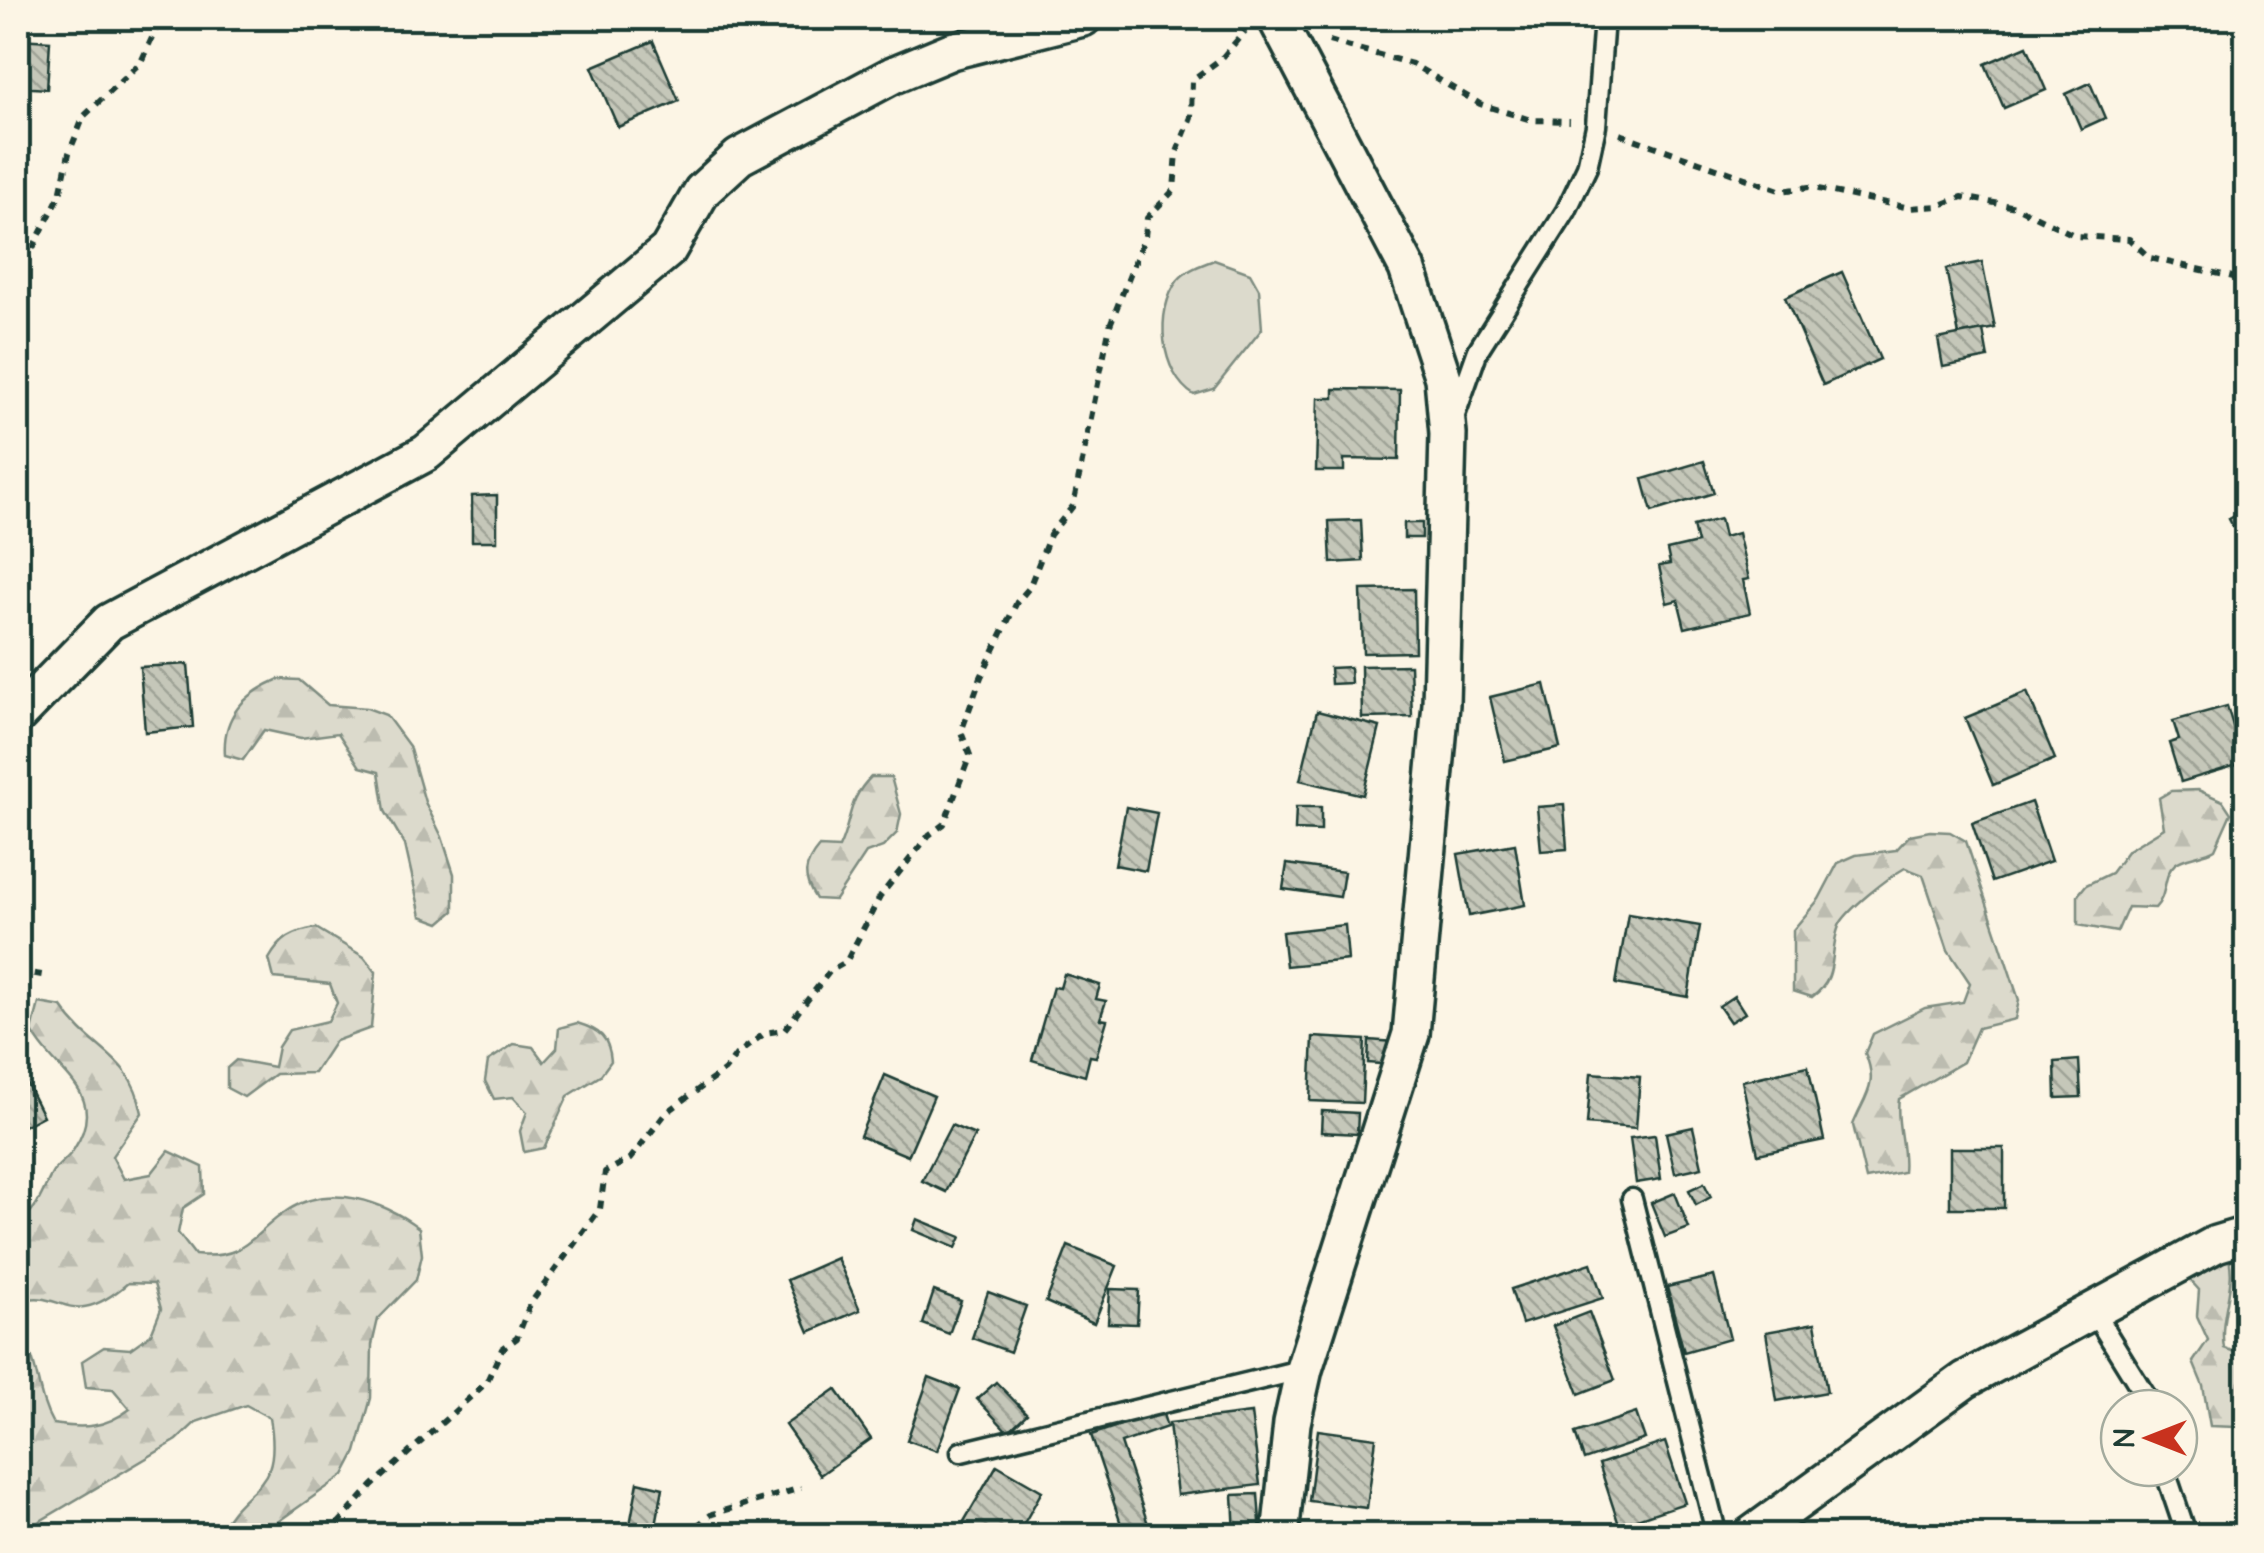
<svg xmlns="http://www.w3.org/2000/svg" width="2264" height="1553" font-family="'Architects Daughter',sans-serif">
<defs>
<pattern id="forest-firs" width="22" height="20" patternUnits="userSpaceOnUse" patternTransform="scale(2.5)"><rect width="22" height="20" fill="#dcdacc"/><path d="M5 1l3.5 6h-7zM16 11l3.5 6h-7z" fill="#bcbcb0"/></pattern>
<pattern id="building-back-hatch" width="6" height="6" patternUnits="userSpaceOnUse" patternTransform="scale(2.5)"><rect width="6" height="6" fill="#c5c7b9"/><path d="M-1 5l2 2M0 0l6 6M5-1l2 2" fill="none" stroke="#9fa397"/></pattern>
</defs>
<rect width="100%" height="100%" fill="#fcf5e5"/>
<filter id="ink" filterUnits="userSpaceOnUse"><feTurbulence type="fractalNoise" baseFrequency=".01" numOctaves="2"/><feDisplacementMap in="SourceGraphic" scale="20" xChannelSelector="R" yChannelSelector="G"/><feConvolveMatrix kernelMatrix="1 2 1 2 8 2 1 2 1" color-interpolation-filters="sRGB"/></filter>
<g filter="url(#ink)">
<path fill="#dcdacc" stroke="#7e8c80" stroke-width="2.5" d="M1214,260L1250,273L1259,289L1262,329L1214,389L1194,395C1160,374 1154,311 1178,280C1187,269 1202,265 1214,260Z"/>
<g fill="url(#forest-firs)" stroke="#7e8c80" stroke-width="2.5">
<path d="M279,679L299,680L328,705L367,708L386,715L409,746L425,802L442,837L454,874V911L440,923L421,916L405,845L385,811L379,772L360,767L338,733L301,738L264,730L243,760L225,755C222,716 244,694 279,679Z"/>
<path d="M871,777H891L901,814L897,833L883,847L866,853L835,900L816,899C802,878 803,866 819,847L839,848C852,821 847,800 871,777Z"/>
<path d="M2198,790L2223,801L2231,813L2215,849C2204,856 2184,856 2175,864C2162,875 2168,896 2155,908L2128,907L2117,932L2078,925V895L2086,885L2111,873L2128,850L2164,828L2159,798L2171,791Z"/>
<path d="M1930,831L1950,832L1966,841L2019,1000L2015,1019L1978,1028L1963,1062L1899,1099C1895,1124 1906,1146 1903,1172L1866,1179L1853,1125C1865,1095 1879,1086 1865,1053L1873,1034L1925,1008L1963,1002L1970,983L1948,950L1923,875L1905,868C1889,877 1845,911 1839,926C1828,954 1840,977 1812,997L1793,991V930L1819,899L1838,863L1856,855L1896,850L1910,835Z"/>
<path d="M316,928L364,957L376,972L371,1028L335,1041L314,1073L275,1074L244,1097L227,1088V1068L236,1060L274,1067L278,1047L289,1030L328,1021L337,1003L330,984L274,978L269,959C281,938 292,932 316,928Z"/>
<path d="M39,1003L62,1007C92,1053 131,1053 142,1113L112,1156L124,1179L151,1174L169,1151L203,1167L204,1194L183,1208L178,1233L195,1255C247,1260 250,1235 288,1210C331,1183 383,1201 419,1228L422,1255L416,1280L378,1319L372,1345L371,1398L356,1452L344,1475L259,1535H217C246,1479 283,1495 270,1418L246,1405L196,1422L177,1440L18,1534V1342L27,1344C39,1371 38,1398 53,1424C84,1429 105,1428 130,1409L113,1389L86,1387L82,1361L104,1347L130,1349L151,1334L161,1309L154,1284L128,1283C67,1335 62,1285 18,1302V1221C39,1211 42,1190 53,1172C59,1163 69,1158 74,1149C111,1092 53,1073 32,1031Z"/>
<path d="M577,1023C600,1030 609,1037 611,1061L600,1076L568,1096L544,1148L524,1152L520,1131L527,1112L513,1097L494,1099L485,1081L488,1061L514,1044L533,1047L544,1062L557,1048L559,1028Z"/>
<path d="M2226,1251C2240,1280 2218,1313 2224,1348L2246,1356V1412L2236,1427L2210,1426L2203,1386L2193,1362L2208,1340L2197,1316L2199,1290L2190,1280L2193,1267Z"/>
</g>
<g fill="url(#building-back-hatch)" stroke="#1f3d34" stroke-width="2.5">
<polygon points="18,39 50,41 47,89 18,87"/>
<polygon points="653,41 679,101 618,127 592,67"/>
<polygon points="2027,46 2046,90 2004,108 1985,64"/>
<polygon points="2090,83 2105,118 2081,129 2066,94"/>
<polygon points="1982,262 1995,328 1959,335 1946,269"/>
<polygon points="1842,272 1880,359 1823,385 1785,297"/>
<polygon points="1983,330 1988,358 1943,367 1938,339"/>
<polygon points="1334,389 1400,390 1399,460 1344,459 1344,471 1316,471 1318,398 1334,398"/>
<polygon points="1704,461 1714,493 1652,512 1643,479"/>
<polygon points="497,495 497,541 472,541 472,496"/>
<polygon points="2246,510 2246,552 2229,519"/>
<polygon points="1720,519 1724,537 1738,533 1749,579 1743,580 1750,613 1685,628 1678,600 1667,603 1659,566 1670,564 1667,550 1697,543 1693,526"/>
<polygon points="1361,520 1363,561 1331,563 1329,521"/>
<rect x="1404" y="523" width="18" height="15"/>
<polygon points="1414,589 1415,652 1363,653 1361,590"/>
<polygon points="188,664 193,727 145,732 140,667"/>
<polygon points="1410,665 1412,717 1362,718 1361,666"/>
<polygon points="1350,667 1351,683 1331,684 1330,668"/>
<polygon points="1545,684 1560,748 1505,761 1490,697"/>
<polygon points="2027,692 2055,759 1993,785 1965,718"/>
<polygon points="2227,706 2244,763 2181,782 2169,743 2179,740 2173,721"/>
<polygon points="1317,711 1380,727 1363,795 1300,780"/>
<polygon points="2031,802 2051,861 1992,882 1972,823"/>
<polygon points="1564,805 1567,849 1541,851 1537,807"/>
<polygon points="1126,807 1157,813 1146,871 1115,865"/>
<polygon points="1296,807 1321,807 1321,831 1295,830"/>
<polygon points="1515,844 1525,905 1469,916 1458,854"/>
<polygon points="1287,864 1344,872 1340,897 1283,889"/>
<polygon points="1628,914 1700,926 1688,997 1616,984"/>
<polygon points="1345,925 1348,960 1286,966 1282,932"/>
<polygon points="1064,974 1100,985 1096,999 1106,1001 1100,1019 1107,1020 1096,1057 1090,1056 1085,1076 1032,1060 1053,987 1060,988"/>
<polygon points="1734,996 1745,1013 1730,1022 1719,1006"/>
<polygon points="1313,1037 1365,1040 1362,1103 1310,1101"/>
<polygon points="1369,1040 1394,1042 1393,1065 1368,1063"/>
<polygon points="2079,1060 2081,1097 2056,1098 2055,1062"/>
<polygon points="1808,1066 1824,1140 1758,1154 1742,1081"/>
<polygon points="1591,1073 1640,1077 1636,1128 1587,1124"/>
<polygon points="22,1074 43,1116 18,1129 18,1076"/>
<polygon points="885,1075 934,1096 908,1156 860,1136"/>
<polygon points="1322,1111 1358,1113 1357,1134 1321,1132"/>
<polygon points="951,1125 975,1135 946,1192 922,1181"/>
<polygon points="1693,1127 1702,1167 1675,1173 1666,1133"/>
<polygon points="1655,1135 1661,1179 1636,1183 1630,1138"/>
<rect x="1950" y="1148" width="54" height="60"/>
<polygon points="1704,1183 1711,1197 1696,1205 1689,1190"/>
<polygon points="1675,1193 1689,1228 1665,1237 1651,1203"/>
<polygon points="917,1219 961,1237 956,1248 913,1230"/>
<polygon points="1068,1246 1117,1266 1094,1323 1046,1302"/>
<polygon points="837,1258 860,1310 809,1332 787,1280"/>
<polygon points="1591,1263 1603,1298 1522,1324 1511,1289"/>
<polygon points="1714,1276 1730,1339 1684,1352 1667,1287"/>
<polygon points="1110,1289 1139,1290 1137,1324 1108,1323"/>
<polygon points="934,1291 961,1301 949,1334 923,1324"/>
<polygon points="988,1292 1026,1306 1010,1352 972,1338"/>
<polygon points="1589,1312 1615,1380 1579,1394 1553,1326"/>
<polygon points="1815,1323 1827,1392 1777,1401 1766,1332"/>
<polygon points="929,1377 960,1389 937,1451 907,1440"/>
<polygon points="996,1382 1027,1414 1008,1432 977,1399"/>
<polygon points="836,1389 871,1439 820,1475 785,1425"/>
<polygon points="1162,1411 1167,1427 1121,1443 1152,1536 1125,1536 1091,1435"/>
<polygon points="1251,1413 1260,1485 1177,1495 1169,1423"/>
<polygon points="1636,1413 1645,1439 1584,1460 1575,1433"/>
<polygon points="1318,1430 1376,1438 1367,1508 1309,1501"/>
<polygon points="1665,1442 1685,1503 1619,1525 1599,1464"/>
<polygon points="997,1465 1042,1491 1017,1536 984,1536 963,1523"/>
<polygon points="638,1482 663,1488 654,1535 629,1530"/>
<polygon points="1258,1494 1261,1536 1235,1536 1233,1495"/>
<polygon points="526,1525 562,1532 562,1536 524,1536"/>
</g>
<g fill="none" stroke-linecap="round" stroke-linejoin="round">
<defs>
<g id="lane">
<polyline points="1455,415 1478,350 1566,211 1587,167 1596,126 1604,18"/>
<polyline points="1632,1199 1717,1536"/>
<polyline points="2093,1311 2153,1408"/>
<polyline points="961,1452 1304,1369"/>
<polyline points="2164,1468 2187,1536"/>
</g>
<g id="street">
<polyline points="1276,18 1407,268 1443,378 1448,434 1441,704 1411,1034 1304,1369 1292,1423 1280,1536"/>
<polyline points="18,715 109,622 426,453 668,250 702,191 739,157 893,75 951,51 1083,18"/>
<polyline points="1750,1536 1965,1380 2216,1244 2246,1235"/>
</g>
</defs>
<use href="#lane" stroke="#1f3d34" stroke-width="25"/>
<use href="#street" stroke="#1f3d34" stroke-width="42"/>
<g stroke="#1f3d34" stroke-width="6" stroke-dasharray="8 8" stroke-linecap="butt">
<polyline points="1329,41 1412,64 1480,104 1531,120 1570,121"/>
<polyline points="1620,134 1782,191 1809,187 1910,208 1938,206 1962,197 2016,207 2076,236 2129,239 2150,258 2246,280"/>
<polyline points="18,277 60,195 69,153 84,116 141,62 161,18"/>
<polyline points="18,971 48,976"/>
<polyline points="327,1536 372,1486 486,1383 502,1349 517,1338 530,1304 600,1209 605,1172 630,1159 666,1113 725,1070 736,1055 765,1033 784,1030 830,971 846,962 881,895 929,835 944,824 970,755 961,732 981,677 1017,602 1029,588 1050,535 1073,506 1110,325 1145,236 1147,218 1174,190 1177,152 1191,117 1192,80 1222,58 1245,31"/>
<polyline points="684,1536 712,1514 801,1488"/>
</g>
<use href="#lane" stroke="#fcf5e5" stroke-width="18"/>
<use href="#street" stroke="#fcf5e5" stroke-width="35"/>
</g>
</g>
<rect width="2264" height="1553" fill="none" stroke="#fcf5e5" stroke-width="60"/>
<rect x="30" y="30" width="2204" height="1493" fill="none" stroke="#1f3d34" stroke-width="4" filter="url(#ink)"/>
<g transform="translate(2149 1438) rotate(270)"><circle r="48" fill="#fcf5e5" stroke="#a4ab9e" stroke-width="2.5"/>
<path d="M0-8L18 38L0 25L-18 38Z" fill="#c8321e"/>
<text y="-15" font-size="28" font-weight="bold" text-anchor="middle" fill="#1f3d34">N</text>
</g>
</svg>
